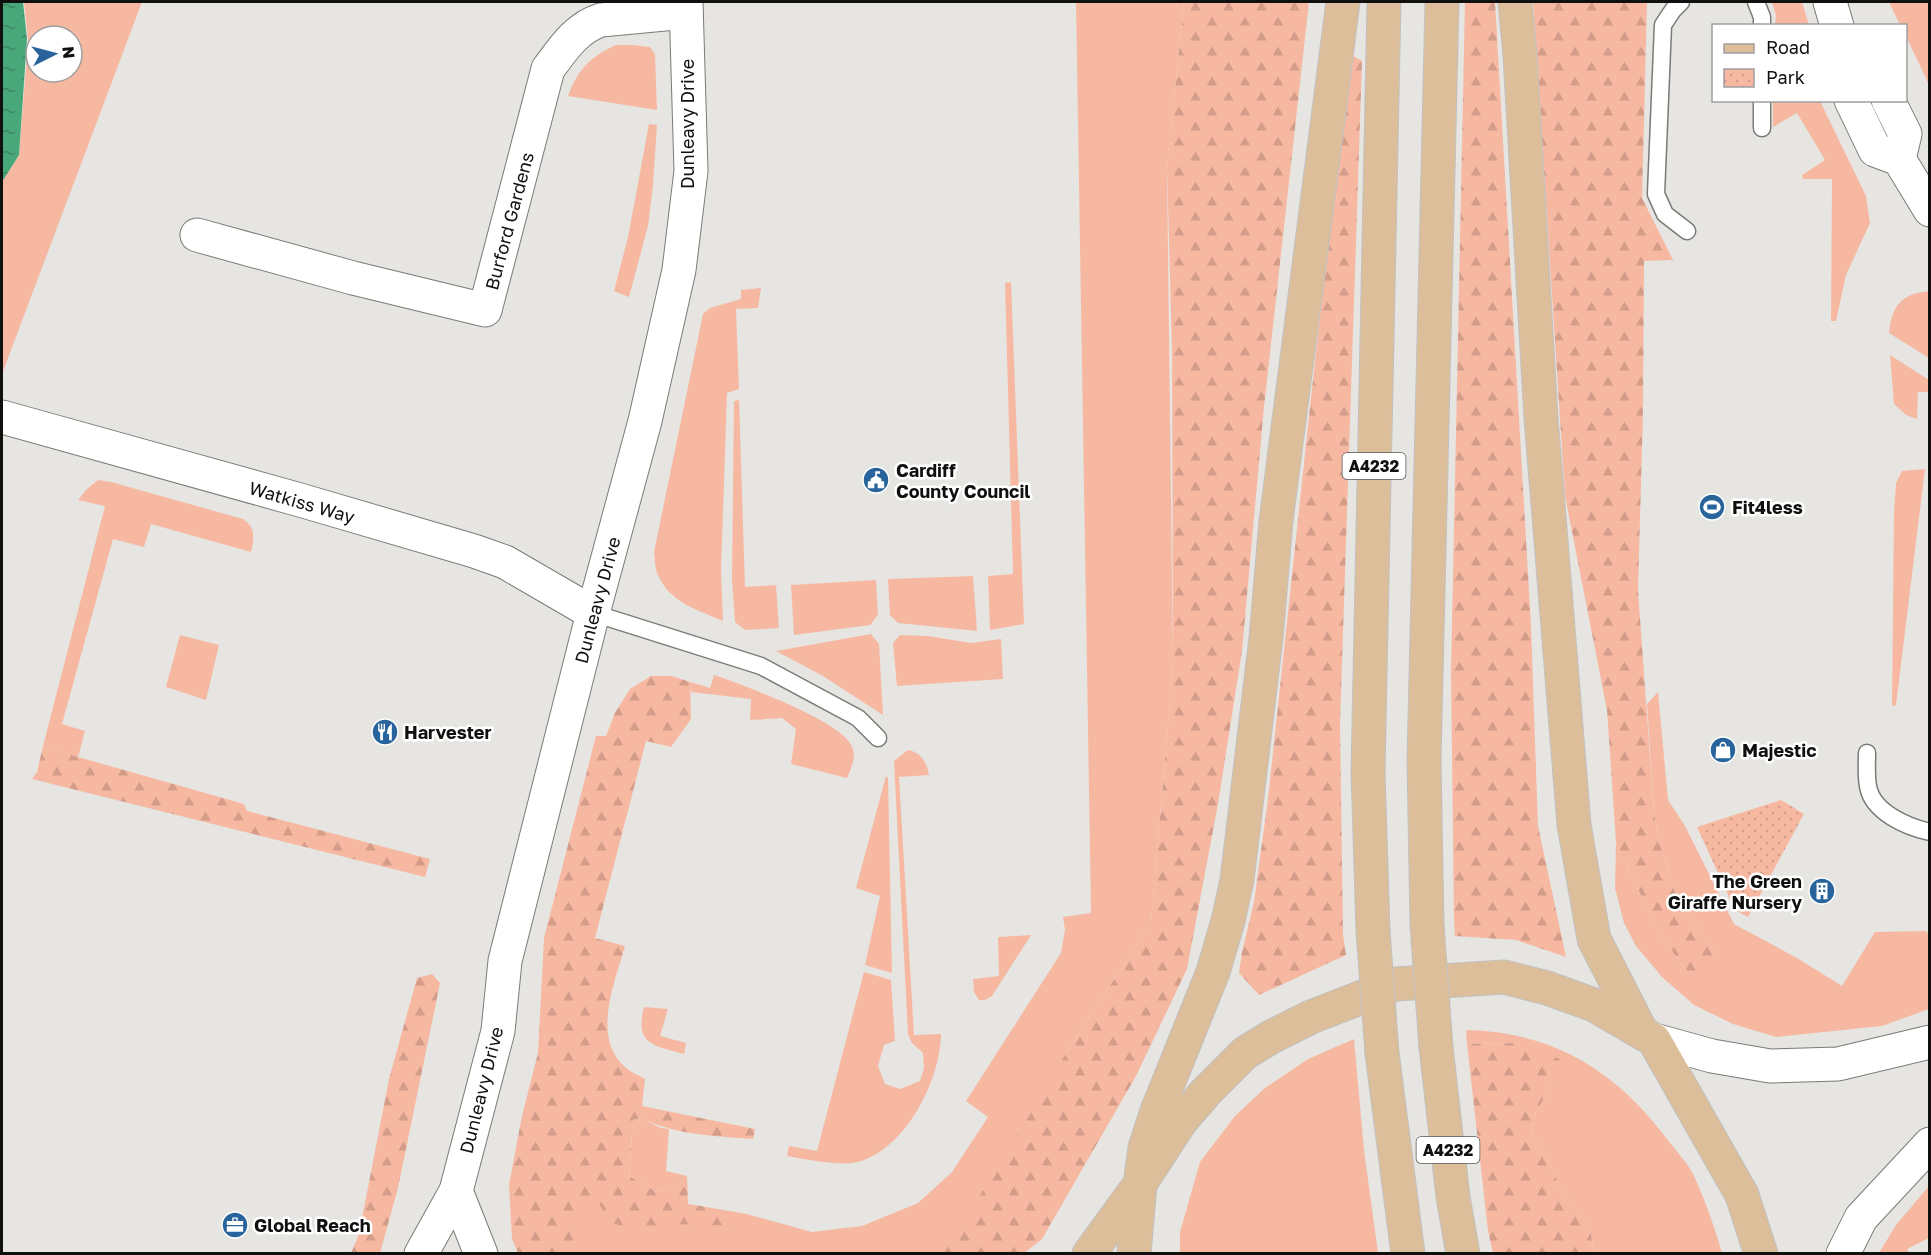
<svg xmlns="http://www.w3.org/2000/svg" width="1931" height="1255" font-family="'Golos Text',sans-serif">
<defs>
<pattern id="forest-firs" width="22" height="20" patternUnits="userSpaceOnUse" patternTransform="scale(1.5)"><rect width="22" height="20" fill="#f7b8a2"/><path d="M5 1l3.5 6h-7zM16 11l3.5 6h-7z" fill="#d39d8a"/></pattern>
<pattern id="park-dots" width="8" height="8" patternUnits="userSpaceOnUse" patternTransform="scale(1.5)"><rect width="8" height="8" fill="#f7b8a2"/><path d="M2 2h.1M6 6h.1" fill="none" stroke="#d39d8a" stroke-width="1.8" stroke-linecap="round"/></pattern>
<pattern id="water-ripples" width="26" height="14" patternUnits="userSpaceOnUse" patternTransform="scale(1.5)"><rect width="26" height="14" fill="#48a87a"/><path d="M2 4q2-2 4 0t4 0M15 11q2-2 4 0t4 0" fill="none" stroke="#3b8762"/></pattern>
</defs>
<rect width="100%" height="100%" fill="#e6e5e2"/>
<g fill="#f7b8a2" fill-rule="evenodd">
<path d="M24,2H142L2,374V182L19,155L28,41ZM36,36H72V72H36Z"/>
<polygon points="1076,2 1184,2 1167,167 1173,666 1151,923 1068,1050 957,1253 566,1253 558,1208 602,1190 733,1226 747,1214 812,1232 862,1226 918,1203 952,1172 988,1117 966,1101 1061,953 1065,930 1063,917 1091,913"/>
<polygon points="1772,2 1802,2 1809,25 1775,25 1776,16"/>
<polygon points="1889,2 1929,2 1929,85 1906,36 1906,26 1900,25"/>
<path d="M616,45H633L650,47L655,54L657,110L568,96C578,69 590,57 616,45Z"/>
<polygon points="1773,101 1820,101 1866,196 1870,223 1846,275 1836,321 1831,321 1832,179 1803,179 1802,175 1825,160 1797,113 1773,127"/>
<polygon points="649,124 657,125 653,185 648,226 629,297 614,291 628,237"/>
<polygon points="1011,282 1024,624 990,630 988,576 1013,574 1005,283"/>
<path d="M761,288L758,308L736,309L739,389L727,393L721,570L723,621C698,610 670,603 658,575C655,569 655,559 654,552L703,314L710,308L741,299V290Z"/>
<path d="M1929,291H1930L1929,358L1889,333C1892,305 1901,294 1929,291Z"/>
<polygon points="1890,355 1929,380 1929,392 1918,392 1917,419 1906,415 1894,404"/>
<polygon points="739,400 745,587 776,585 779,628 745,630 735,622 732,579 734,401"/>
<polygon points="1925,469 1896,705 1892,706 1894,511 1896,483 1902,471"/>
<path d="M98,480L111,482L243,519C256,527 254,539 251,552L151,524L144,547L113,539L62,724L85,731L78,757L43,746L105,506L78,500L87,489Z"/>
<polygon points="973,576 977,631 898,623 890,615 888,579"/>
<polygon points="876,580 878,615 870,625 794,635 791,585"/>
<polygon points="871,634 879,644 883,715 823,676 776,651"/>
<polygon points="180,635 219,645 206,700 166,687"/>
<polygon points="900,635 928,636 971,643 1001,639 1003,679 897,686 893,643"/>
<path d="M714,675C743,685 834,718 850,743C858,755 852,766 847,778L791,764L796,729L782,718L750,720L751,699L691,692L690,682L710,688Z"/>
<polygon points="1658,692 1668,800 1685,826 1734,924 1797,958 1842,986 1875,932 1926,931 1930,936 1929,1009 1882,1026 1776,1037 1733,1024 1694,1005 1662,977 1636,946 1624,923 1615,888 1616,842 1659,934 1690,975 1719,958 1677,899 1659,841 1654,812 1647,704"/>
<path d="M908,750C921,752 927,763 929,775L899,777L914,1035L941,1034C941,1080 903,1156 852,1163C834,1165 804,1159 787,1156L789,1146L817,1151L864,972L891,980L895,1041L884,1045L878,1066L885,1084L900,1089L920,1081L924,1068L923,1053L912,1043L908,1034L894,761Z"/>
<polygon points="886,776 888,778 892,973 865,965 880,896 856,888"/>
<polygon points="1031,935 992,996 985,1000 979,1000 974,992 973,979 999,976 998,937"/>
<path d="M644,1007L668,1009L660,1036L686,1043L684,1054C654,1045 634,1045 644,1007Z"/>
<path d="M1466,1030C1553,1032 1615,1070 1667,1139C1676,1151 1688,1163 1694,1176C1705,1200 1715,1228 1722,1253H1594L1590,1228L1561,1190L1545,1153L1532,1135L1535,1114L1553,1083L1515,1043L1467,1044Z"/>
<polygon points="1354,1039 1364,1150 1378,1253 1180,1253 1180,1232 1200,1162 1235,1116 1265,1088 1308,1059"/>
<polygon points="641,1118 661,1128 669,1129 666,1171 687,1176 676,1186 657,1192 629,1176 633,1120"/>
<polygon points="1929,1186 1929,1238 1907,1249 1909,1253 1879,1253 1896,1225"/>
</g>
<g fill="url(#forest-firs)">
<polygon points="1184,2 1309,2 1264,407 1242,651 1218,804 1187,969 1136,1076 1042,1239 1024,1253 939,1253 949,1243 1007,1153 1068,1050 1151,923 1173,666 1172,352 1167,167"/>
<polygon points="1465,2 1495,2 1531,626 1538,826 1566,957 1516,940 1455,936 1454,922 1451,671"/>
<polygon points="1533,2 1647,2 1642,198 1673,260 1644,261 1643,413 1638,590 1654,812 1659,841 1677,899 1719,958 1706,975 1690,975 1659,934 1616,842 1607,710 1565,496"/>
<polygon points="1348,53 1362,61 1340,723 1343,934 1346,955 1259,995 1239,973 1242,952 1254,902 1268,799"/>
<path d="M651,676H672L690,682L691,719L671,747L646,741L595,938L625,946C615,982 591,1037 625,1067C630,1072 639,1075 645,1079L642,1106L755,1129L753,1139C714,1136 676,1135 641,1118L633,1120L629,1176L657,1192L676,1186L687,1176L688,1204L747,1214L745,1221L733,1226L674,1224L647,1235L610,1222L599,1204L573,1216L574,1236L582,1253H518L512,1239L509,1185L522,1116L538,1053L544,938L596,736H606L615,713L630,689Z"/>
<polygon points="43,746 78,757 244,804 247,811 430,859 425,877 32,779 37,772"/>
<polygon points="432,974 440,983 398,1188 380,1253 351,1253 359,1234 389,1079 417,978"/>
<polygon points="1515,1043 1560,1059 1553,1083 1535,1114 1532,1135 1545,1153 1561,1190 1590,1228 1594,1253 1493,1253 1488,1231 1467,1044"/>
</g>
<polygon fill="url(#park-dots)" points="1781,800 1804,814 1748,917 1735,910 1697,827"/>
<polygon fill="url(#water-ripples)" points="2,2 23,2 27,39 19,155 2,182"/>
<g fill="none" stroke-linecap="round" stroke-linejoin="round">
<defs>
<g id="lane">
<polyline points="1681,2 1673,10 1663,25 1656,194 1665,214 1687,231"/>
<polyline points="1756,2 1762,17 1762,26"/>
<polyline points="1762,128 1762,100"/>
<polyline points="593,613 761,666 858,718 878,738"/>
<path d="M1867,753C1867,763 1866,776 1868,786C1872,812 1907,827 1930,832"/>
</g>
<g id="street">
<polyline points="1830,2 1837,26"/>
<polyline points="1851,100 1875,150 1899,159 1930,210"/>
<polyline points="1888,100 1905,134 1899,159"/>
<path d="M197,235L353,278L485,310L548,69C563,49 576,28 601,20L686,12"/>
<polyline points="2,417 300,500 474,551 505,562 593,613"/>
<polyline points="1654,1040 1712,1056 1770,1066 1838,1064 1930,1042"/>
<polyline points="456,1191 481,1254"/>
<polyline points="421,1254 456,1191 498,1031 505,961 593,613 645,421 679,270 691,171 686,2"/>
<polyline points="1843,1254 1861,1218 1930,1144"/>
</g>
<g id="primary">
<polyline points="1515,2 1520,56 1541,418 1574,825 1594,939 1641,1031"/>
<polyline points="1427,925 1424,760 1442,2"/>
<polyline points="1373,931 1368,772 1384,2"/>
<polyline points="1436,1047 1453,1197 1463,1254"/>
<polyline points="1382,1053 1408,1254"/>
<polyline points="1089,1254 1140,1184 1145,1148 1157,1111 1213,972 1228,921 1237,880 1266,638 1276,521 1343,2"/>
<polyline points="1134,1254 1140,1184 1181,1121 1206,1092 1245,1053 1271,1037 1311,1017 1396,984 1504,977 1547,988 1594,1005 1654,1040 1742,1195 1761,1254"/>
</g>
</defs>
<use href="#lane" stroke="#7a7a77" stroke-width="19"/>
<use href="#street" stroke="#7a7a77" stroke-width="35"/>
<use href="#primary" stroke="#c1c1c1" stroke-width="35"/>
<use href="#lane" stroke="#fff" stroke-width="16"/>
<use href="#street" stroke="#fff" stroke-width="33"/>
<use href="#primary" stroke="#dcbe9a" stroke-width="33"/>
<defs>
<g id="primary-bridge">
<polyline points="1427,925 1436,1047"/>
<polyline points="1373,931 1382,1053"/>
</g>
</defs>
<use href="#primary-bridge" stroke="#c1c1c1" stroke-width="35" stroke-linecap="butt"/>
<use href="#primary-bridge" stroke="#dcbe9a" stroke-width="33"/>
</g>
<defs>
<symbol id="civic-disc" viewBox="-11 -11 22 22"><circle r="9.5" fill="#28649b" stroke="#fff"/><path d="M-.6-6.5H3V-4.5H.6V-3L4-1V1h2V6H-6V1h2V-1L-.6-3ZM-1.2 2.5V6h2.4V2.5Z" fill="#fff"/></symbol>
<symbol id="stadium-disc" viewBox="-11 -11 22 22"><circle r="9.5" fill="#28649b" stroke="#fff"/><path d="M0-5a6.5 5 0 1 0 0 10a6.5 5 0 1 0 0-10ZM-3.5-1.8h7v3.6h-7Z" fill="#fff"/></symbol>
<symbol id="restaurant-disc" viewBox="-11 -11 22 22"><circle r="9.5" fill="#28649b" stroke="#fff"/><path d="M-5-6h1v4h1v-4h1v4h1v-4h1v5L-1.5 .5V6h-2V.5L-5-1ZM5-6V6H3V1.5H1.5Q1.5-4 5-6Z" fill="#fff"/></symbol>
<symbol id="shop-disc" viewBox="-11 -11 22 22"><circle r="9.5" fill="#28649b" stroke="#fff"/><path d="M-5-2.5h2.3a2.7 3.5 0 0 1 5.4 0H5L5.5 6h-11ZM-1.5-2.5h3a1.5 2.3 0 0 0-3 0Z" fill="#fff"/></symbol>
<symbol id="building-disc" viewBox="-11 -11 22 22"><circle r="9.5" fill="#28649b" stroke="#fff"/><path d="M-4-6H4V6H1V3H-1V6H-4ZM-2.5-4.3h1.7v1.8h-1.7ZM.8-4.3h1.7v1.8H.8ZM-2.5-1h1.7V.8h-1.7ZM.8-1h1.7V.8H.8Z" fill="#fff"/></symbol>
<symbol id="office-disc" viewBox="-11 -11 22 22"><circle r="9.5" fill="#28649b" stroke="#fff"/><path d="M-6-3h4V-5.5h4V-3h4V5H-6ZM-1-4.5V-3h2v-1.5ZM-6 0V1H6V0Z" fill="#fff"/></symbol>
</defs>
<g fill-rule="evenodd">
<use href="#civic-disc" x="861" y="465" width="30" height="30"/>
<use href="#stadium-disc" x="1697" y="492" width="30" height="30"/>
<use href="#restaurant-disc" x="370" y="717" width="30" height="30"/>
<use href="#shop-disc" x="1708" y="735" width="30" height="30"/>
<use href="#building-disc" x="1807" y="876" width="30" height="30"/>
<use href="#office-disc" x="220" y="1210" width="30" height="30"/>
</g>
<g text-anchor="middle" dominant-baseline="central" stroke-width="5" stroke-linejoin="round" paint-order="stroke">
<g fill="#fff" stroke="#585857" stroke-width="1.5">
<rect x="1342.5" y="453" width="63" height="26" rx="4.5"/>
<rect x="1416.5" y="1137" width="63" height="26" rx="4.5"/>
</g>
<g font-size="16" font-weight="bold" fill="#10100f">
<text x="1374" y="466">A4232</text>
<text x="1448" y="1150">A4232</text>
</g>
<g font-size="18" fill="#10100f" stroke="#fff">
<text transform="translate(687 124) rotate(-90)">Dunleavy Drive</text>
<text transform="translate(509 221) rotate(-75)">Burford Gardens</text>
<text transform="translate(302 502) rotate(16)">Watkiss Way</text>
<text transform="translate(597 600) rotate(-75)">Dunleavy Drive</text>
<text transform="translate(481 1090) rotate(-76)">Dunleavy Drive</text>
</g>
<g font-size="18" font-weight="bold" fill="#10100f" stroke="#fff" text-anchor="start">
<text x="896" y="470">Cardiff<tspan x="896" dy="21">County Council</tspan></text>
<text x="1732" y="507">Fit4less</text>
<text x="404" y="732">Harvester</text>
<text x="1742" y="750">Majestic</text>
<text x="1802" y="881" text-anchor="end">The Green<tspan x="1802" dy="21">Giraffe Nursery</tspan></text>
<text x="254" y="1225">Global Reach</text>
</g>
</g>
<rect width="1931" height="1255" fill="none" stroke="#10100f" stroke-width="6"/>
<rect x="1712" y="24" width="195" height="78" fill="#ffffff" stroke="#9f9f9f" stroke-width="1.5"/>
<rect x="1724" y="44" width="30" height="9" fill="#dcbe9a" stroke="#9f9f9f" stroke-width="1.5"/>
<text x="1766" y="54" font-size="18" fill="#10100f">Road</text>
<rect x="1724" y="69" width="30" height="18" fill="url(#park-dots)" stroke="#9f9f9f" stroke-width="1.5"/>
<text x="1766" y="84" font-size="18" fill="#10100f">Park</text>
<g transform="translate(54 54) rotate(84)"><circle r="28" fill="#ffffff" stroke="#9f9f9f" stroke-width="1.5"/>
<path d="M0-4.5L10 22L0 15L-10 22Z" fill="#28649b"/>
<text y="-9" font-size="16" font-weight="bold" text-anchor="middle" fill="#10100f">N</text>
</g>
</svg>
